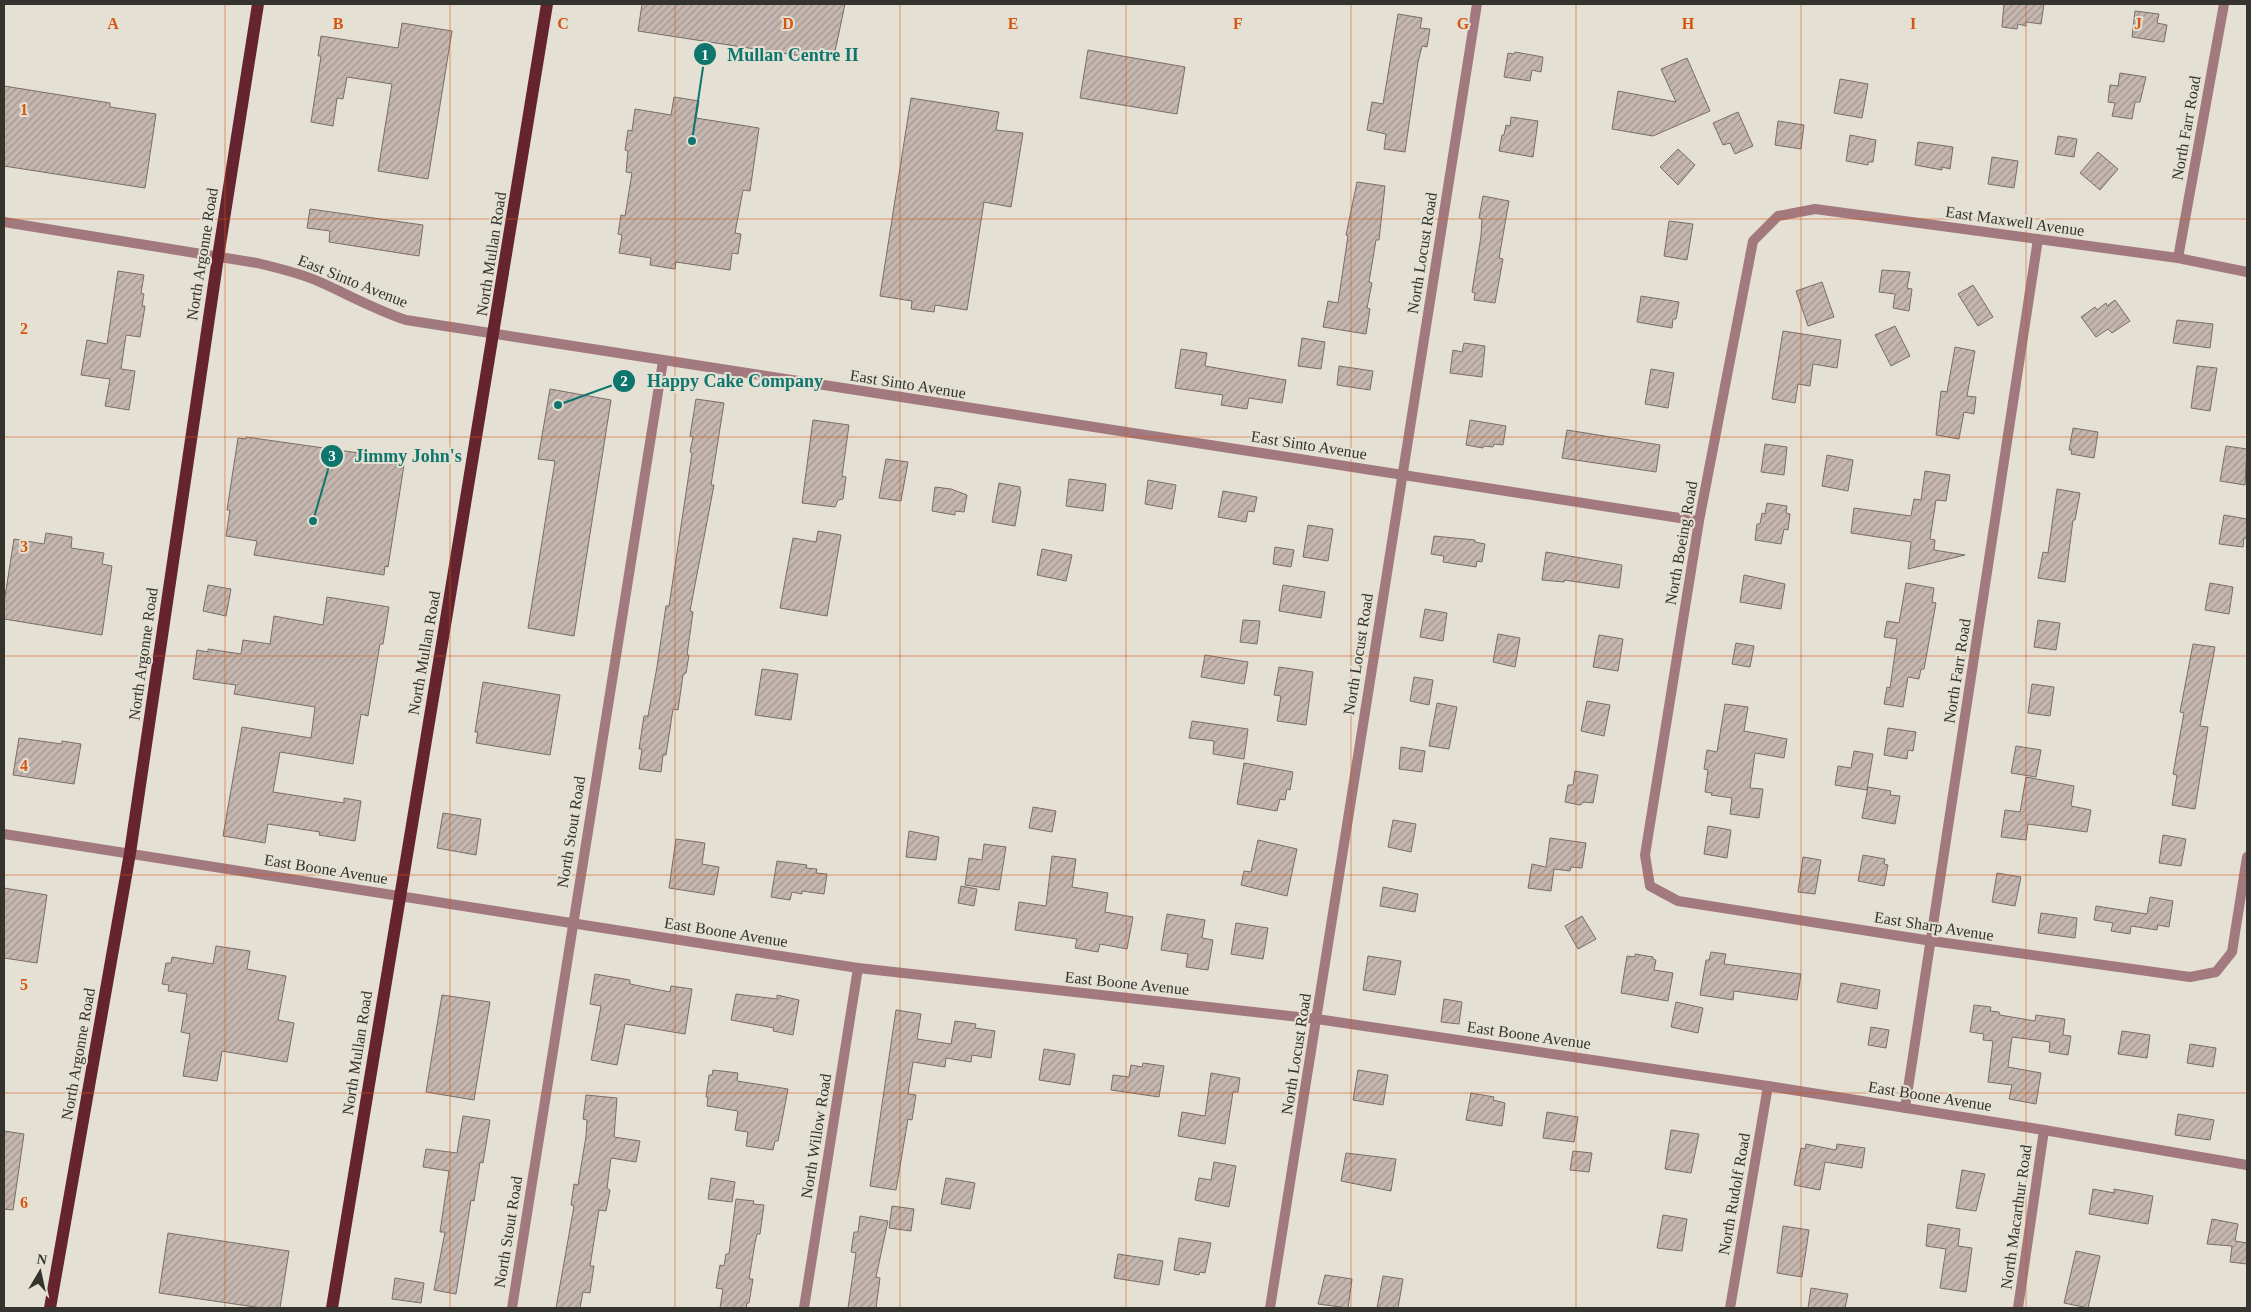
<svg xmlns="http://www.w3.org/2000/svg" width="2251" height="1312" font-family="'Times New Roman',serif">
<defs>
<pattern id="building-hatch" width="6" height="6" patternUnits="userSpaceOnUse" patternTransform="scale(1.25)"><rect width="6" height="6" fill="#c5b7b0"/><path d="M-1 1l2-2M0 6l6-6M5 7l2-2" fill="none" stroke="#a19590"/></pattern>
</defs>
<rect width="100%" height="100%" fill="#e4e0d3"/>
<g fill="url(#building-hatch)" stroke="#7a6d68">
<polygon points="642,4 845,4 833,61 638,31"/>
<polygon points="2004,4 2044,4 2041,24 2026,22 2026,26 2018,24 2017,29 2002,27"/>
<polygon points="2135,11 2159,14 2157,23 2167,25 2164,42 2132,37"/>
<polygon points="1398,14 1422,18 1420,28 1430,29 1427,47 1422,46 1418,62 1405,152 1384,149 1386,134 1367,130 1372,102 1383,104"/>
<polygon points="402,23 452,31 428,179 378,171 392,84 347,77 343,99 337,98 333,126 311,122 321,56 318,56 321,36 398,48"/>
<polygon points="1088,50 1185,67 1177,114 1080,98"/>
<polygon points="1515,52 1543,57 1541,72 1532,70 1530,81 1504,77 1508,53 1514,54"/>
<polygon points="1687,58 1710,111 1653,136 1612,129 1618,91 1676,102 1661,69"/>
<polygon points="2120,73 2146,77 2140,102 2135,102 2132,119 2112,116 2115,103 2108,102 2110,85 2118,86"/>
<polygon points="1840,79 1868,84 1862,118 1834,113"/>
<polygon points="4,86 110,103 110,107 156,114 145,188 4,166"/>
<polygon points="674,97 699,101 696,118 759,128 750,191 743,190 735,233 741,234 738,254 732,253 730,270 676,262 675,269 650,265 651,258 619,253 622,235 618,234 621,215 625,216 632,173 626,172 628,151 625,150 628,130 632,131 635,109 671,115"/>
<polygon points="911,98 999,112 996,130 1023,133 1011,207 984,202 967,310 935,305 934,312 911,309 912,301 880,296"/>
<polygon points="1738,112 1753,146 1735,154 1730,143 1723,145 1713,123"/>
<polygon points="1511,117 1538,121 1533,157 1499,151 1502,135 1504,135 1506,125 1510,126"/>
<polygon points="1778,121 1804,125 1801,149 1775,145"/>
<polygon points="1850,135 1876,140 1873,162 1868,162 1868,165 1846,161"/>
<polygon points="2058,136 2077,139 2074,157 2055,154"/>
<polygon points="1918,142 1953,147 1950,169 1942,167 1942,170 1915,165"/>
<polygon points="1678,149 1695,165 1678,185 1660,167"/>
<polygon points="2098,152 2118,169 2100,190 2080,173"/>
<polygon points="1992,157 2018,161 2014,188 1988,184"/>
<polygon points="1357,182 1385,186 1379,240 1376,240 1369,282 1372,283 1367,308 1370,309 1366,334 1323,327 1328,301 1338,303 1348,236 1346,235"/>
<polygon points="1483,196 1509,201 1499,258 1503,259 1495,303 1474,300 1475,293 1472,292 1481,236 1482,219 1479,218"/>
<polygon points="310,209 423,225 419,256 329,242 330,231 307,228"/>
<polygon points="1669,221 1693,224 1687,260 1664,256"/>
<polygon points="1882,270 1910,272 1907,288 1912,289 1909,311 1893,308 1895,294 1879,292"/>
<polygon points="118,271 144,275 141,293 144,294 142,306 145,306 140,337 126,335 121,369 135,371 129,410 105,406 110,379 81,375 87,340 107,344"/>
<polygon points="1822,282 1834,317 1808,326 1796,291"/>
<polygon points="1973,285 1993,317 1978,326 1958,294"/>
<polygon points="1641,296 1679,302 1676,319 1673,319 1672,328 1637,322"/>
<polygon points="2115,300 2130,321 2112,333 2108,329 2096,337 2081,317 2095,307 2097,310 2106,303 2107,306"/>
<polygon points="2177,320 2213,324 2210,348 2173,343"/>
<polygon points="1895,326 1910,356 1891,366 1875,335"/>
<polygon points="1783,331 1841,340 1837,368 1813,364 1810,386 1798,384 1795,403 1772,399"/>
<polygon points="1302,338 1325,342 1321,369 1298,366"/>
<polygon points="1464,343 1485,346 1482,377 1450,373 1453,350 1462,352"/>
<polygon points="1955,347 1975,351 1967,396 1976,397 1974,414 1964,412 1959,439 1936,435 1941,391 1947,392"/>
<polygon points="1181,349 1207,353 1205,366 1286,380 1282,403 1249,398 1247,409 1221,405 1223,395 1175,388"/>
<polygon points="1339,366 1373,371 1370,390 1337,385"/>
<polygon points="2197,366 2217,368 2210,411 2191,408"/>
<polygon points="1651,369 1674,373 1668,408 1645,404"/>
<polygon points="550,389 611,400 574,636 528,628 555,461 538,459"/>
<polygon points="696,399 724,403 711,485 714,485 690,611 693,612 687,655 689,655 686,673 683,675 678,710 673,709 666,755 663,755 661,772 639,769 642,749 639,749 644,716 648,716 657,667 666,606 669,606 692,453 690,452 693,437 690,436"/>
<polygon points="813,420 849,425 842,476 846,477 843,499 838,500 835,507 802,503"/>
<polygon points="1470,420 1506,426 1503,445 1494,444 1493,447 1484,446 1483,448 1466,445"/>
<polygon points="2073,428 2098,432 2094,458 2071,454 2072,450 2069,450"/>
<polygon points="1567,430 1660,445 1656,472 1562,458"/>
<polygon points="246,437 359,453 396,460 396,464 404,465 388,567 385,566 384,575 254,555 257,541 226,536 230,510 227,510 238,438 246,439"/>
<polygon points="1765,444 1787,447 1784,475 1761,472"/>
<polygon points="2226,446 2247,449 2245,485 2220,481"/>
<polygon points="1827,455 1853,460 1848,491 1822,486"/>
<polygon points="886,459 908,462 901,501 879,498"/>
<polygon points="1925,471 1950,475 1946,501 1936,500 1930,539 1935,540 1934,550 1965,555 1908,569 1911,542 1851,533 1854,508 1911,516 1914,499 1921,500"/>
<polygon points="1069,479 1106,484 1103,511 1066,506"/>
<polygon points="1148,480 1176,485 1172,509 1145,504"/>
<polygon points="999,483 1020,487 1020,491 1021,491 1015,526 992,522"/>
<polygon points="935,487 951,489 967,495 964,512 955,511 955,515 932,511"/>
<polygon points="2057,489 2080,493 2075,520 2073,520 2065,582 2038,578 2043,552 2048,553"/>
<polygon points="1223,491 1257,497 1254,512 1248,511 1246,522 1218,517"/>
<polygon points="1767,503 1787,506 1786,513 1790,514 1788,530 1784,529 1781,544 1755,540 1757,524 1760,524 1762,513 1765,514"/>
<polygon points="2224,515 2247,519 2247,538 2244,538 2243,547 2219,544"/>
<polygon points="1308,525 1333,529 1328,561 1303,557"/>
<polygon points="818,531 841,535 827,616 780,608 793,538 816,542"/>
<polygon points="46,533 72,537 71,548 104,553 102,564 112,566 102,635 4,619 4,603 14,539 44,544"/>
<polygon points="1434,536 1475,540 1475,542 1485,544 1482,562 1477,561 1476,567 1443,562 1444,556 1431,554"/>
<polygon points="1275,547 1294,550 1291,567 1273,564"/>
<polygon points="1042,549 1072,555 1066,581 1037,575"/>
<polygon points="1546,552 1622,565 1619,588 1564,580 1564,582 1542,580"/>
<polygon points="1744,575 1785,584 1781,609 1740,602"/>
<polygon points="1906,583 1934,588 1932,602 1936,603 1924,669 1921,669 1919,679 1908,677 1903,707 1884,704 1887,687 1890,688 1897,639 1884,637 1887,621 1899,623"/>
<polygon points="2210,583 2233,587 2229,614 2205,610"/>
<polygon points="208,585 231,589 226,616 203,611"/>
<polygon points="1283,585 1325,592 1321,618 1279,611"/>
<polygon points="327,597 389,607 383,644 380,644 368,716 361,714 353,764 280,752 273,792 344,803 344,798 361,801 355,841 319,835 320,832 268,824 265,843 223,836 242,727 311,738 315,707 234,694 236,685 193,679 197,650 208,652 208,649 241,654 243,640 270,644 274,616 323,625"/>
<polygon points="1425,609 1447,613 1443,641 1420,637"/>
<polygon points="1243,620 1260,621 1257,644 1240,642"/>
<polygon points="2038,620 2060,623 2056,650 2034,647"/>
<polygon points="1498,634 1520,638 1515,667 1493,662"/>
<polygon points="1599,635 1623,639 1618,671 1593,667"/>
<polygon points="1736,643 1754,646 1750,667 1732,664"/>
<polygon points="2193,644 2215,647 2200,726 2208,727 2195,809 2172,805 2177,775 2173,774 2184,713 2180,712"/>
<polygon points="1205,655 1248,662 1244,684 1201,677"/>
<polygon points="1279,667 1313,672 1306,725 1277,721 1281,696 1274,695"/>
<polygon points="762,669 798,674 791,720 755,715"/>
<polygon points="1414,677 1433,680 1429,705 1410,701"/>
<polygon points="483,682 560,695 550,755 476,743 478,732 475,732"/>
<polygon points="2032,684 2054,687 2050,716 2028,713"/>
<polygon points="1587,701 1610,705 1604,736 1581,731"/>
<polygon points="1437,703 1457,707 1449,749 1429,746"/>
<polygon points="1725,704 1748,707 1744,731 1787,739 1784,758 1755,753 1750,788 1763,789 1759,818 1730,814 1732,798 1711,795 1712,793 1705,792 1708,770 1704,769 1707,750 1717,752"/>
<polygon points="1192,721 1248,729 1244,759 1213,754 1214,741 1189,738"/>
<polygon points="1888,728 1916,732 1913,751 1908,750 1907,759 1884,755"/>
<polygon points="19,738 62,744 62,741 81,744 74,784 13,775"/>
<polygon points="2016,746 2041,750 2036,777 2011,773"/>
<polygon points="1401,747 1425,751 1422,772 1399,769"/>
<polygon points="1854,751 1873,754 1867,790 1835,785 1838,766 1851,768"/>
<polygon points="1244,763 1293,772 1290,790 1287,789 1285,800 1280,799 1277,811 1237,804"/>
<polygon points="1575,771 1598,775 1593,803 1584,802 1580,805 1565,802 1568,785 1573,785"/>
<polygon points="2026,777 2074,786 2071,806 2091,810 2087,832 2028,824 2026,840 2001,837 2005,810 2020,812"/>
<polygon points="1868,787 1891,791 1890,795 1900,796 1895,824 1862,818"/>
<polygon points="1033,807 1056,811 1052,832 1029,828"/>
<polygon points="443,813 481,819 476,855 437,848"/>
<polygon points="1393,820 1416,824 1411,852 1388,847"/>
<polygon points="1708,826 1731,830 1727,858 1704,854"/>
<polygon points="909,831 939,837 936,860 906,857"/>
<polygon points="2163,835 2186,839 2181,866 2159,863"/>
<polygon points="1550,838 1586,843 1582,868 1571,867 1570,871 1554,869 1551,891 1528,888 1532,864 1546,867"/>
<polygon points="676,839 705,843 702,864 719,867 714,895 669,888"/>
<polygon points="1258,840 1297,849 1287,896 1241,885 1244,871 1251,872"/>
<polygon points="984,844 1006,847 999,890 965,885 969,858 982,860"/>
<polygon points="1863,855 1885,859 1884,864 1888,865 1884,886 1858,881"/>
<polygon points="1052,856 1076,859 1072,887 1108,893 1105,912 1133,917 1127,949 1100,944 1098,952 1075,948 1077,939 1015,930 1019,902 1046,906"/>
<polygon points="1803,857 1821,860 1815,894 1798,892"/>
<polygon points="777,861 807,865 806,868 817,869 816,873 827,874 824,894 802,891 802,894 792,892 790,900 771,897"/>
<polygon points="1997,873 2021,877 2015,906 1992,902"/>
<polygon points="961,886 977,889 974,906 958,903"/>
<polygon points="1383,887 1418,894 1415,912 1380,906"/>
<polygon points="4,888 47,895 37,963 4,958"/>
<polygon points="2150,897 2173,901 2169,927 2158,925 2157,930 2131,926 2130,934 2111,931 2113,923 2094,920 2096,906 2147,914"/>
<polygon points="2041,913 2077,918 2075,938 2038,933"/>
<polygon points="1167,914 1205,920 1202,938 1213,940 1208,970 1186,967 1188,954 1161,950"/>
<polygon points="1582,916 1596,939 1578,949 1565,926"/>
<polygon points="1236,923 1268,928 1263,959 1231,954"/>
<polygon points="216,946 250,951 247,969 286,976 278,1020 294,1023 287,1062 222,1051 217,1081 183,1076 190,1034 181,1032 187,994 168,991 169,985 162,984 166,963 171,963 172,957 213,964"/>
<polygon points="1711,952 1726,954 1724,964 1801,974 1797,1000 1734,991 1733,1000 1700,995 1706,960 1709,960"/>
<polygon points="1635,954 1653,957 1653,959 1656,960 1654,970 1673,973 1668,1001 1621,993 1627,956 1635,957"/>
<polygon points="1368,956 1401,961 1395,995 1363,990"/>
<polygon points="595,974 630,980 630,984 670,992 671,986 692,989 685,1034 625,1024 617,1065 591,1060 601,1006 590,1004"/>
<polygon points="1841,983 1880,990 1877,1009 1837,1002"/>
<polygon points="736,994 777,999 777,995 799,1000 793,1035 773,1031 774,1028 731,1020"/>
<polygon points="442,995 490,1002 474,1100 426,1092"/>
<polygon points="1444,999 1462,1002 1459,1024 1441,1022"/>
<polygon points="1676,1002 1703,1008 1698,1033 1671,1027"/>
<polygon points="1974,1005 1991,1007 1990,1011 1999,1012 2000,1015 2035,1021 2036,1015 2065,1019 2063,1035 2071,1036 2068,1055 2049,1052 2050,1042 2012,1037 2008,1067 2041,1073 2036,1104 2009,1099 2012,1085 1988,1082 1993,1041 1983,1040 1984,1034 1970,1032"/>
<polygon points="896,1010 921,1014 917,1039 951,1044 955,1021 976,1024 975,1028 995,1031 991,1058 972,1055 971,1062 946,1058 945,1067 913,1062 908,1094 916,1095 912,1120 908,1119 896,1190 870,1186"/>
<polygon points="1871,1027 1889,1030 1886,1048 1868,1045"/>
<polygon points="2122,1031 2150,1035 2147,1058 2118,1054"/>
<polygon points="2190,1044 2216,1048 2213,1067 2187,1063"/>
<polygon points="1044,1049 1075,1054 1070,1085 1039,1080"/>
<polygon points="1143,1063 1164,1066 1159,1097 1111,1090 1113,1075 1129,1077 1131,1065 1142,1067"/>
<polygon points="713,1070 738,1073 737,1081 788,1089 778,1141 775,1141 773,1150 746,1146 748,1132 735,1130 738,1111 707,1106 708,1097 706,1097 709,1075 712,1075"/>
<polygon points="1358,1070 1388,1075 1383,1105 1353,1100"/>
<polygon points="1211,1073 1240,1078 1238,1092 1233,1092 1225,1144 1178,1136 1182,1112 1205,1116"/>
<polygon points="1471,1093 1494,1097 1493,1100 1505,1103 1502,1126 1466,1120"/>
<polygon points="586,1095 617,1098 614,1137 640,1141 636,1162 611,1158 607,1188 610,1190 606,1211 599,1210 590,1266 594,1266 590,1293 583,1292 580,1308 556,1308 574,1206 571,1205 574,1184 578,1185 586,1136 587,1120 583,1119"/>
<polygon points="1547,1112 1578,1117 1574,1142 1543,1138"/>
<polygon points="2178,1114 2214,1120 2210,1140 2175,1135"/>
<polygon points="463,1116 490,1120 483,1163 480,1162 474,1201 471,1200 456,1294 434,1290 445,1232 440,1232 449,1171 423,1167 426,1149 457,1153"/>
<polygon points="1671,1130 1699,1134 1691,1173 1665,1169"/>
<polygon points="4,1131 24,1134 13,1210 4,1209"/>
<polygon points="1806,1144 1836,1150 1837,1144 1865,1148 1862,1168 1825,1162 1820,1190 1794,1185 1801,1148 1805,1149"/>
<polygon points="1573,1151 1592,1153 1589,1172 1570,1170"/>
<polygon points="1346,1153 1396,1159 1391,1191 1341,1181"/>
<polygon points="1214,1162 1236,1166 1229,1207 1195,1200 1199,1178 1211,1180"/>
<polygon points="1962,1170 1985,1174 1976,1211 1956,1208"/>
<polygon points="711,1178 735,1182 732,1202 708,1199"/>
<polygon points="946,1178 975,1183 970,1209 941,1204"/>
<polygon points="2093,1189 2114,1193 2114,1189 2153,1196 2148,1224 2089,1214"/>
<polygon points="736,1199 754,1201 753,1204 764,1205 760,1234 757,1234 755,1243 749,1279 753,1279 749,1303 747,1303 746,1308 720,1308 723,1289 716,1288 720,1265 724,1266 726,1254 729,1254"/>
<polygon points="892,1206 914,1209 911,1231 889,1228"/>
<polygon points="1663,1215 1687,1219 1682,1251 1657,1248"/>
<polygon points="860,1216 888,1221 876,1277 880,1278 876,1308 848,1308 856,1253 851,1252 854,1232 858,1232"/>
<polygon points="2212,1219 2238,1224 2235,1241 2247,1243 2247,1264 2230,1262 2232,1246 2207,1244"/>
<polygon points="1928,1224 1960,1229 1958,1246 1972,1248 1966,1292 1940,1288 1946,1249 1926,1246"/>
<polygon points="1783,1226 1809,1230 1802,1277 1777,1273"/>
<polygon points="168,1233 289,1251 280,1308 262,1308 159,1293"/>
<polygon points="1179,1238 1211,1243 1205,1273 1200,1272 1199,1275 1174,1270"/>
<polygon points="2076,1251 2100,1256 2088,1308 2064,1303"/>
<polygon points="1118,1254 1163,1261 1159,1285 1114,1278"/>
<polygon points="1325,1275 1352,1279 1348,1308 1318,1304"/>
<polygon points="1383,1276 1403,1279 1398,1308 1377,1308"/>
<polygon points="395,1278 424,1283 421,1303 392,1299"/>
<polygon points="1811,1288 1848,1294 1845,1308 1808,1308"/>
</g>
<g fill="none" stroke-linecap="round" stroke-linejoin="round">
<g stroke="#a2797e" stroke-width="10">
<path d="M4,222L257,263C278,268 300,273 320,282C349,295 376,310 406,320L1699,521"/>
<polyline points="2178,258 2224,4"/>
<polyline points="2247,272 2178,258 1815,209 1778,216 1753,241 1699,521 1645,855 1650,886 1678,901 1932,941 2190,977 2216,972 2232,952 2247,857"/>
<polyline points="4,834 858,968 1317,1019 1768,1086 2044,1130 2247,1165"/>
<polyline points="1905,1108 2038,239"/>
<polyline points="512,1308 663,361"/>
<polyline points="804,1308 858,968"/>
<path d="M1270,1308C1341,874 1407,438 1477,4"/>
<polyline points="1730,1308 1768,1086"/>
<polyline points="2018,1308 2044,1130"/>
</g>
<g stroke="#662431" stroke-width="12">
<polyline points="50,1308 130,853 218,257 258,4"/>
<path d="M332,1308C403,873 477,439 547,4"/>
</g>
</g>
<path fill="none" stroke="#d6550f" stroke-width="1" stroke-opacity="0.55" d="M225,4V1308M450,4V1308M675,4V1308M900,4V1308M1126,4V1308M1351,4V1308M1576,4V1308M1801,4V1308M2026,4V1308M4,219H2247M4,437H2247M4,656H2247M4,875H2247M4,1093H2247"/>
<g text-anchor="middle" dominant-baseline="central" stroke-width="4" stroke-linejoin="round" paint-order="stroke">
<g font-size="16" fill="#34332e" stroke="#e4e0d3">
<text transform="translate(2186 128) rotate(-80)">North Farr Road</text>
<text transform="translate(2015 221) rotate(8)">East Maxwell Avenue</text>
<text transform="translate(1422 253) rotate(-81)">North Locust Road</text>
<text transform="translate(202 254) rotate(-81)">North Argonne Road</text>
<text transform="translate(491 254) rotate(-81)">North Mullan Road</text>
<text transform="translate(353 281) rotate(22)">East Sinto Avenue</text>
<text transform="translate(908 384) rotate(9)">East Sinto Avenue</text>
<text transform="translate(1309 445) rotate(9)">East Sinto Avenue</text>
<text transform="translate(1681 543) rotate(-80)">North Boeing Road</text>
<text transform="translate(424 653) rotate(-80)">North Mullan Road</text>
<text transform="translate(143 654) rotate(-82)">North Argonne Road</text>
<text transform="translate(1358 654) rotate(-81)">North Locust Road</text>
<text transform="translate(1957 671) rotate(-81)">North Farr Road</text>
<text transform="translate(571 832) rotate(-81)">North Stout Road</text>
<text transform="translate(326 869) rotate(9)">East Boone Avenue</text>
<text transform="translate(1934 926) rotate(9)">East Sharp Avenue</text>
<text transform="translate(726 932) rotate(9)">East Boone Avenue</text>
<text transform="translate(1127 983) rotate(6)">East Boone Avenue</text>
<text transform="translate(1529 1035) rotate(8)">East Boone Avenue</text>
<text transform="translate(357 1053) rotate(-81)">North Mullan Road</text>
<text transform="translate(78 1054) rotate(-80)">North Argonne Road</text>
<text transform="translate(1296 1054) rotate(-81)">North Locust Road</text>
<text transform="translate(1930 1096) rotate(9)">East Boone Avenue</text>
<text transform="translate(816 1136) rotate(-81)">North Willow Road</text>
<text transform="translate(1734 1194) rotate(-80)">North Rudolf Road</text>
<text transform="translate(2016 1217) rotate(-82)">North Macarthur Road</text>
<text transform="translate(508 1232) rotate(-81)">North Stout Road</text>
</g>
</g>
<g font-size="16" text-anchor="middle" font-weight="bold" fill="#d6550f" stroke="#e4e0d3" stroke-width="4" stroke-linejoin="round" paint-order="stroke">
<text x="113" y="29">A</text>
<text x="338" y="29">B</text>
<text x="563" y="29">C</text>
<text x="788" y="29">D</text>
<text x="1013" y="29">E</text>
<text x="1238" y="29">F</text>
<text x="1463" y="29">G</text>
<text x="1688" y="29">H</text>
<text x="1913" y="29">I</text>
<text x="2138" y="29">J</text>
<text x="24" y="115">1</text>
<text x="24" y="334">2</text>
<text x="24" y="552">3</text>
<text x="24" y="771">4</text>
<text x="24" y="990">5</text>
<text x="24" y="1208">6</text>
</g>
<path fill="none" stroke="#0f766e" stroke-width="2" d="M692 141L705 54M558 405L624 381M313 521L332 456"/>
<g fill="#0f766e" stroke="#e4e0d3" stroke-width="2">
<circle cx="692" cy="141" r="5"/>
<circle cx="558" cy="405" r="5"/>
<circle cx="313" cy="521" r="5"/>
<circle cx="705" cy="54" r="12"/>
<circle cx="624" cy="381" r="12"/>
<circle cx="332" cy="456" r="12"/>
</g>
<g font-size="15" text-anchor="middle" font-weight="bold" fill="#fff">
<text x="705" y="60">1</text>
<text x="624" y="386">2</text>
<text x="332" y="461">3</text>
</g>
<g font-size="18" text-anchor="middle" font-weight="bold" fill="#0f766e" stroke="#e4e0d3" stroke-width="4" stroke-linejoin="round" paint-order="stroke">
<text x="793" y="61">Mullan Centre II</text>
<text x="735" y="387">Happy Cake Company</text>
<text x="408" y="462">Jimmy John's</text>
</g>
<rect width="2251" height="1312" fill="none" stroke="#34332e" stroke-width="10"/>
<g transform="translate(40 1272) rotate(9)" stroke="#e4e0d3" stroke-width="4" paint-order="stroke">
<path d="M0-4L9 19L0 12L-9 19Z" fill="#34332e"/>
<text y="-8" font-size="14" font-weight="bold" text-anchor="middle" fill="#34332e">N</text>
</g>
</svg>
